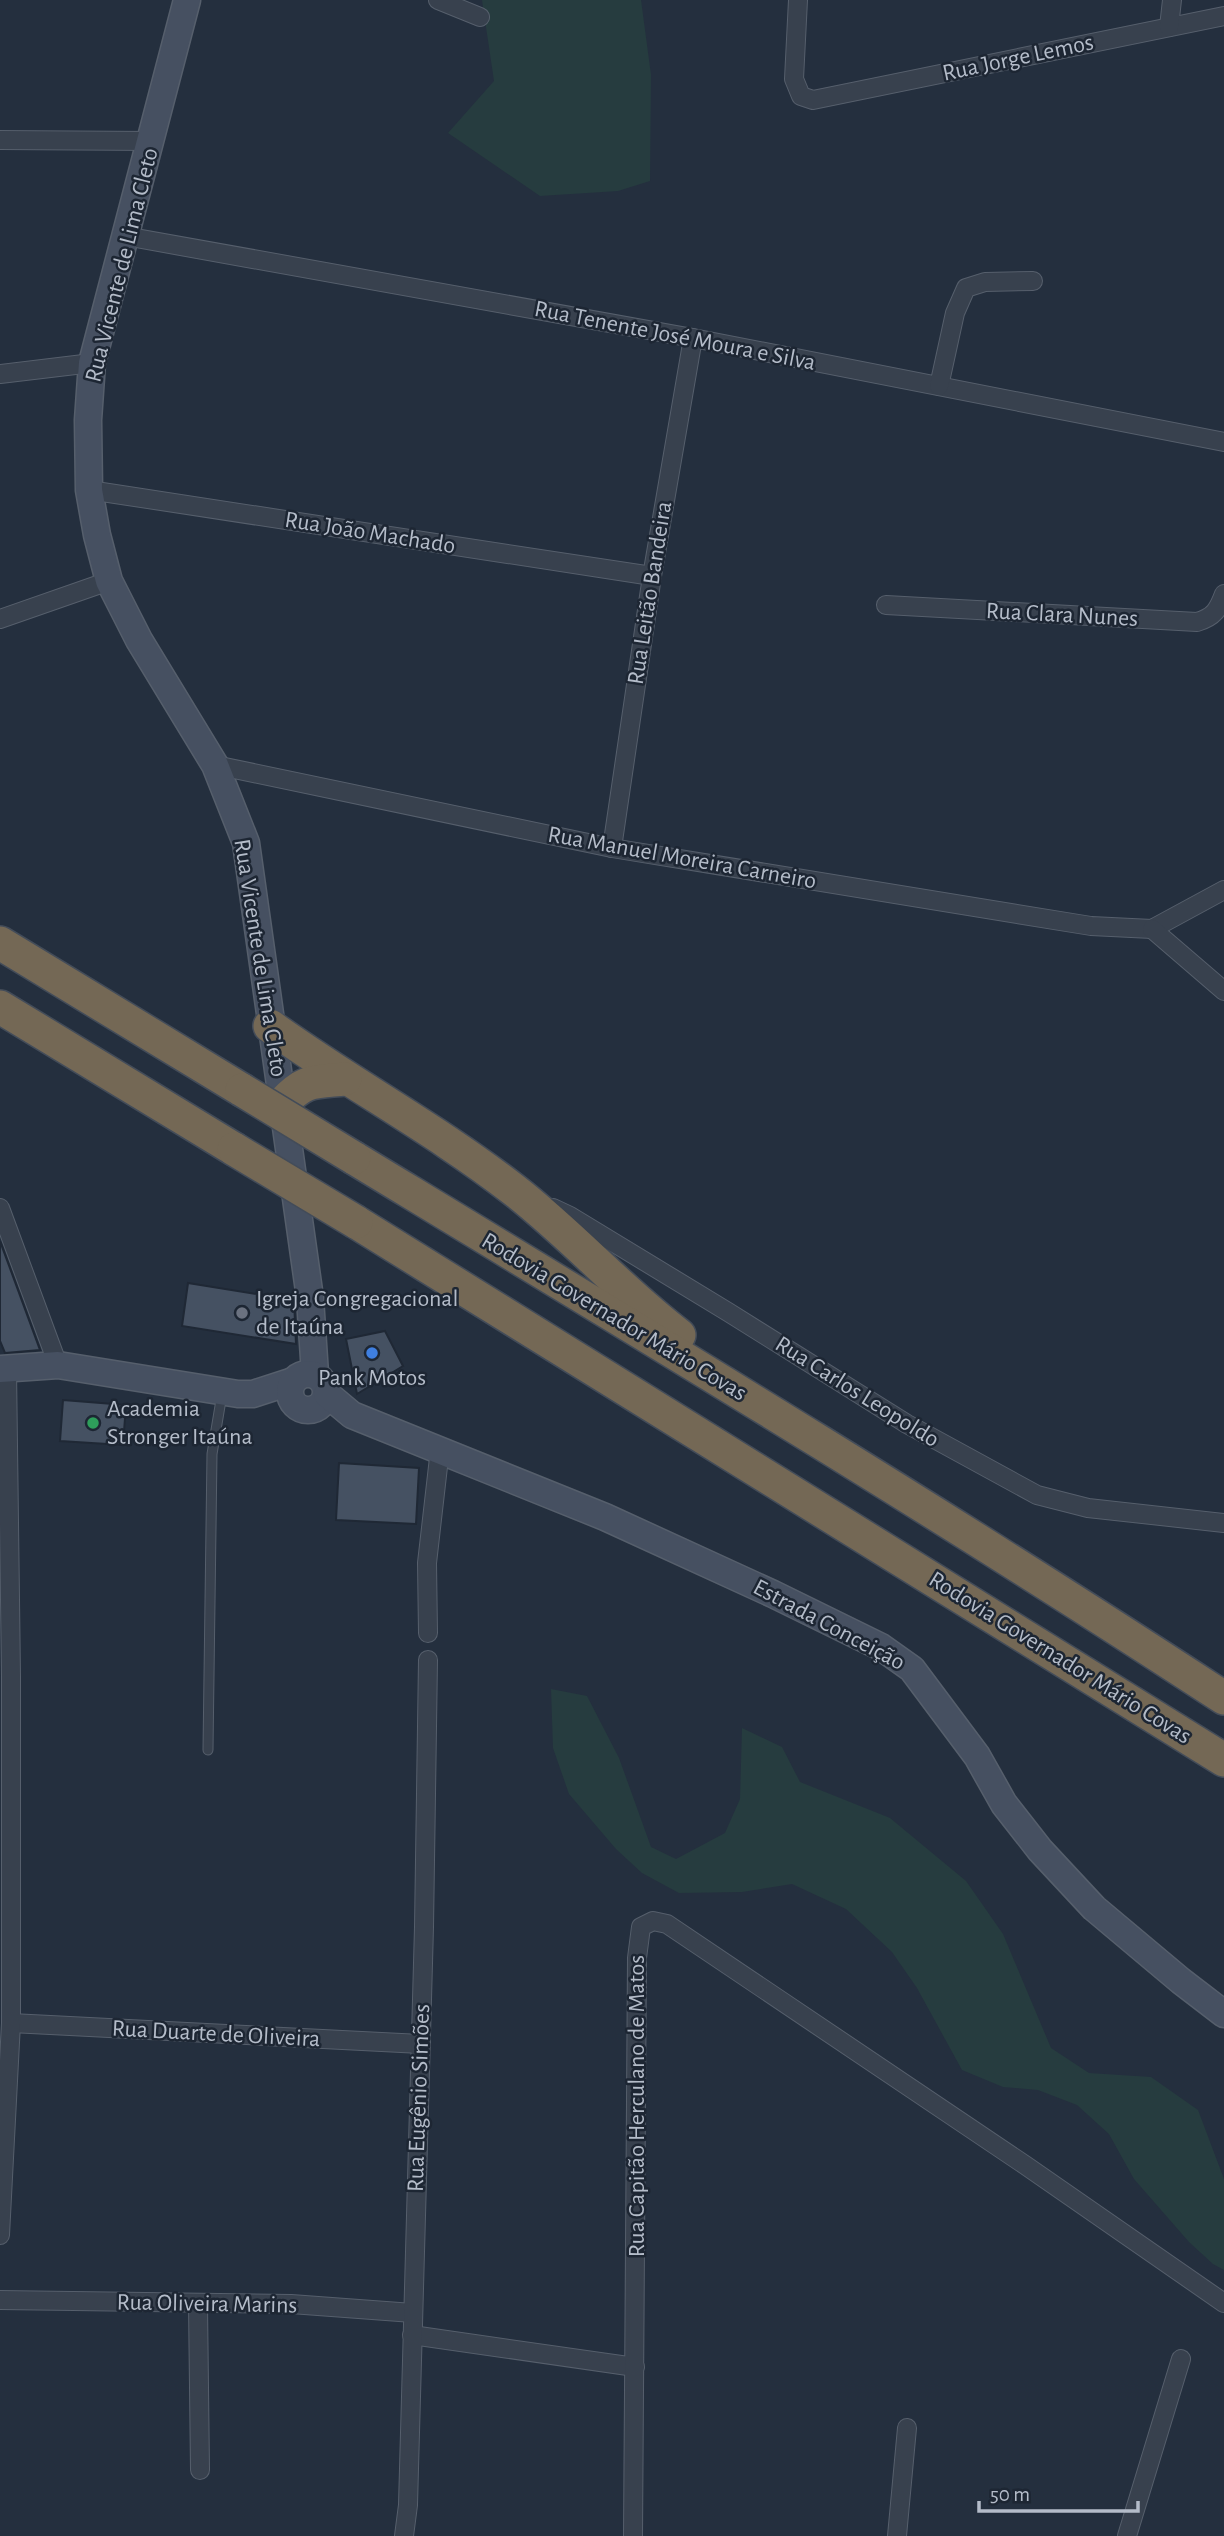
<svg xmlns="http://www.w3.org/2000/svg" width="1224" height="2536" font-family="'Alegreya Sans',sans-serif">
<rect width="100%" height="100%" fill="#242f3e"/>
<g fill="#263c3f">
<polygon points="482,0 641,0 651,75 650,181 618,191 540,196 448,133 494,81"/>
<polygon points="551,1689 587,1696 619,1758 651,1847 676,1859 725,1833 740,1799 742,1728 782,1747 800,1782 890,1818 966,1881 1003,1934 1051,2048 1089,2073 1151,2077 1198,2110 1224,2179 1224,2270 1213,2264 1189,2242 1134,2179 1109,2134 1077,2105 1038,2090 1003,2087 962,2070 917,1988 892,1952 846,1909 792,1884 742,1892 679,1893 642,1873 616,1849 569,1794 553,1748"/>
</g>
<g fill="#455162" stroke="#1f2835" stroke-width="2">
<polygon points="0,1241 40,1350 5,1353 0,1341"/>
<polygon points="188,1283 294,1300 296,1344 182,1326"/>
<polygon points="385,1331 403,1366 357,1394 346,1339"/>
<polygon points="63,1400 126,1405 123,1445 60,1441"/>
<polygon points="339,1463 419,1468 416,1524 336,1520"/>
</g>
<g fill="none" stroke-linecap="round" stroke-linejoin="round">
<defs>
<polyline id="lane" points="208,1750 212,1454 222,1394"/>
<g id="street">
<polyline points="438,0 480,17"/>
<polyline points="798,0 794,79 801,96 813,100 1224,16"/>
<polyline points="1169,27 1172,0"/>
<polyline points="0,140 152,141"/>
<polyline points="125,236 693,338 1224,442"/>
<polyline points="0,374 92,363"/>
<polyline points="939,386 955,313 966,288 985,282 1033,281"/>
<polyline points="89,490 652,576"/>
<path d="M886,605L1197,622C1214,617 1218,610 1224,594"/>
<polyline points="0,619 109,581"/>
<polyline points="215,765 612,848 1091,926 1152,929 1224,890"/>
<polyline points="612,848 652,576 693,338"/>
<polyline points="1152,929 1224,991"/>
<polyline points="0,1208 58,1365"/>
<polyline points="553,1208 570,1216 728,1312 907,1424 1037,1495 1088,1508 1224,1523"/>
<polyline points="428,1633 427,1563 440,1449"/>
<polyline points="11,2023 421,2044"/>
<polyline points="0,2235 11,2023 11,1676 7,1369"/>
<polyline points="0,2300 291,2304 413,2313"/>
<polyline points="198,2305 200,2470"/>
<polyline points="412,2335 635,2367"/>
<polyline points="404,2536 408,2505 424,1927 428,1660"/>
<polyline points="633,2536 637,1958 641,1927 653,1921 667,1924 1025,2165 1224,2303"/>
<polyline points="897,2536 907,2428"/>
<polyline points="1127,2536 1181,2359"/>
</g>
<g id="secondary">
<polyline points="187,0 92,363 88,420 89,490 97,535 109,581 139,640 215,765 246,843 310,1298 315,1374"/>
<polyline points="0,1369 58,1365 238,1394 253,1394 293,1381"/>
<circle cx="308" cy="1392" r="18"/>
<polyline points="327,1394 352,1415 605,1517 773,1594 881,1647 912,1669 977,1756 1004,1804 1040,1850 1094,1908 1181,1981 1224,2014"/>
</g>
<g id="highway">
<polyline points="0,943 242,1090"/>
<polyline points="0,1007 234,1149"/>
<path d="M270,1026C349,1083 437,1130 514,1190C572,1235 620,1290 679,1335"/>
<path d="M283,1103C305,1079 314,1082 345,1079"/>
<path d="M354,1158C646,1335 938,1511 1224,1698"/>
<polyline points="356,1222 1224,1760"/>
</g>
</defs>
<use href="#lane" stroke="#565f6c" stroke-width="11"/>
<use href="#street" stroke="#565f6c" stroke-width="20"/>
<use href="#secondary" stroke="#565f6c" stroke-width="29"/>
<use href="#highway" stroke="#434c59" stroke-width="36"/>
<use href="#lane" stroke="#38414e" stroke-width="9"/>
<use href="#street" stroke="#38414e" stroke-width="18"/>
<use href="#secondary" stroke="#465061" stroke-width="26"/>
<use href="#highway" stroke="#746855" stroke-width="33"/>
<defs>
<g id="highway-bridge">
<polyline points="242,1090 354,1158"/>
<polyline points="234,1149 356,1222"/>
</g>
</defs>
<use href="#highway-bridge" stroke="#434c59" stroke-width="36" stroke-linecap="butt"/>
<use href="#highway-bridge" stroke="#746855" stroke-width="33"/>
</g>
<circle fill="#6b7280" stroke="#1d2633" stroke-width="2.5" cx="242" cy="1313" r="7"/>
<circle fill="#3f7fe0" stroke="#1d2633" stroke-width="2.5" cx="372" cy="1353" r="7"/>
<circle fill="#2e9e5b" stroke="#1d2633" stroke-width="2.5" cx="93" cy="1423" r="7"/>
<g text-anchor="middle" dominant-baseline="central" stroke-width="5" stroke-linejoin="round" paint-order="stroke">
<g font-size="24" fill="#b4bcc9" stroke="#1d2633">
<text transform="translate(1018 58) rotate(-12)">Rua Jorge Lemos</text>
<text transform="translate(122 265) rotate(-76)">Rua Vicente de Lima Cleto</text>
<text transform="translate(675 336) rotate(11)">Rua Tenente José Moura e Silva</text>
<text transform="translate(370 533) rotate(9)">Rua João Machado</text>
<text transform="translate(650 593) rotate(-81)">Rua Leitão Bandeira</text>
<text transform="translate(1062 615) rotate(3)">Rua Clara Nunes</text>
<text transform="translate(682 858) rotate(10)">Rua Manuel Moreira Carneiro</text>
<text transform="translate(260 958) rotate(81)">Rua Vicente de Lima Cleto</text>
<text transform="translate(614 1317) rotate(31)">Rodovia Governador Mário Covas</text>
<text transform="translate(857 1392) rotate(32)">Rua Carlos Leopoldo</text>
<text transform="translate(829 1625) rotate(28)">Estrada Conceição</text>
<text transform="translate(1060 1658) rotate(32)">Rodovia Governador Mário Covas</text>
<text transform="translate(216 2034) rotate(3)">Rua Duarte de Oliveira</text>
<text transform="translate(419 2098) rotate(-88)">Rua Eugênio Simões</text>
<text transform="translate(637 2106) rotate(-90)">Rua Capitão Herculano de Matos</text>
<text transform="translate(207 2304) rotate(1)">Rua Oliveira Marins</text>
</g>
<g font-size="24" fill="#b4bcc9" stroke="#1d2633" text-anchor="start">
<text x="256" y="1299">Igreja Congregacional<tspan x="256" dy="28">de Itaúna</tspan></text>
<text x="372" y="1378" text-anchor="middle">Pank Motos</text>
<text x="107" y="1409">Academia<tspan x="107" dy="28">Stronger Itaúna</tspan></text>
</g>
</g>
<path d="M979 2501v10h159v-10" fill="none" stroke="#b4bcc9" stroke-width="3.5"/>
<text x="990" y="2501" font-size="21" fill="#b4bcc9" stroke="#1d2633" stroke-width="5" paint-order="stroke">50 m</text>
</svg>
